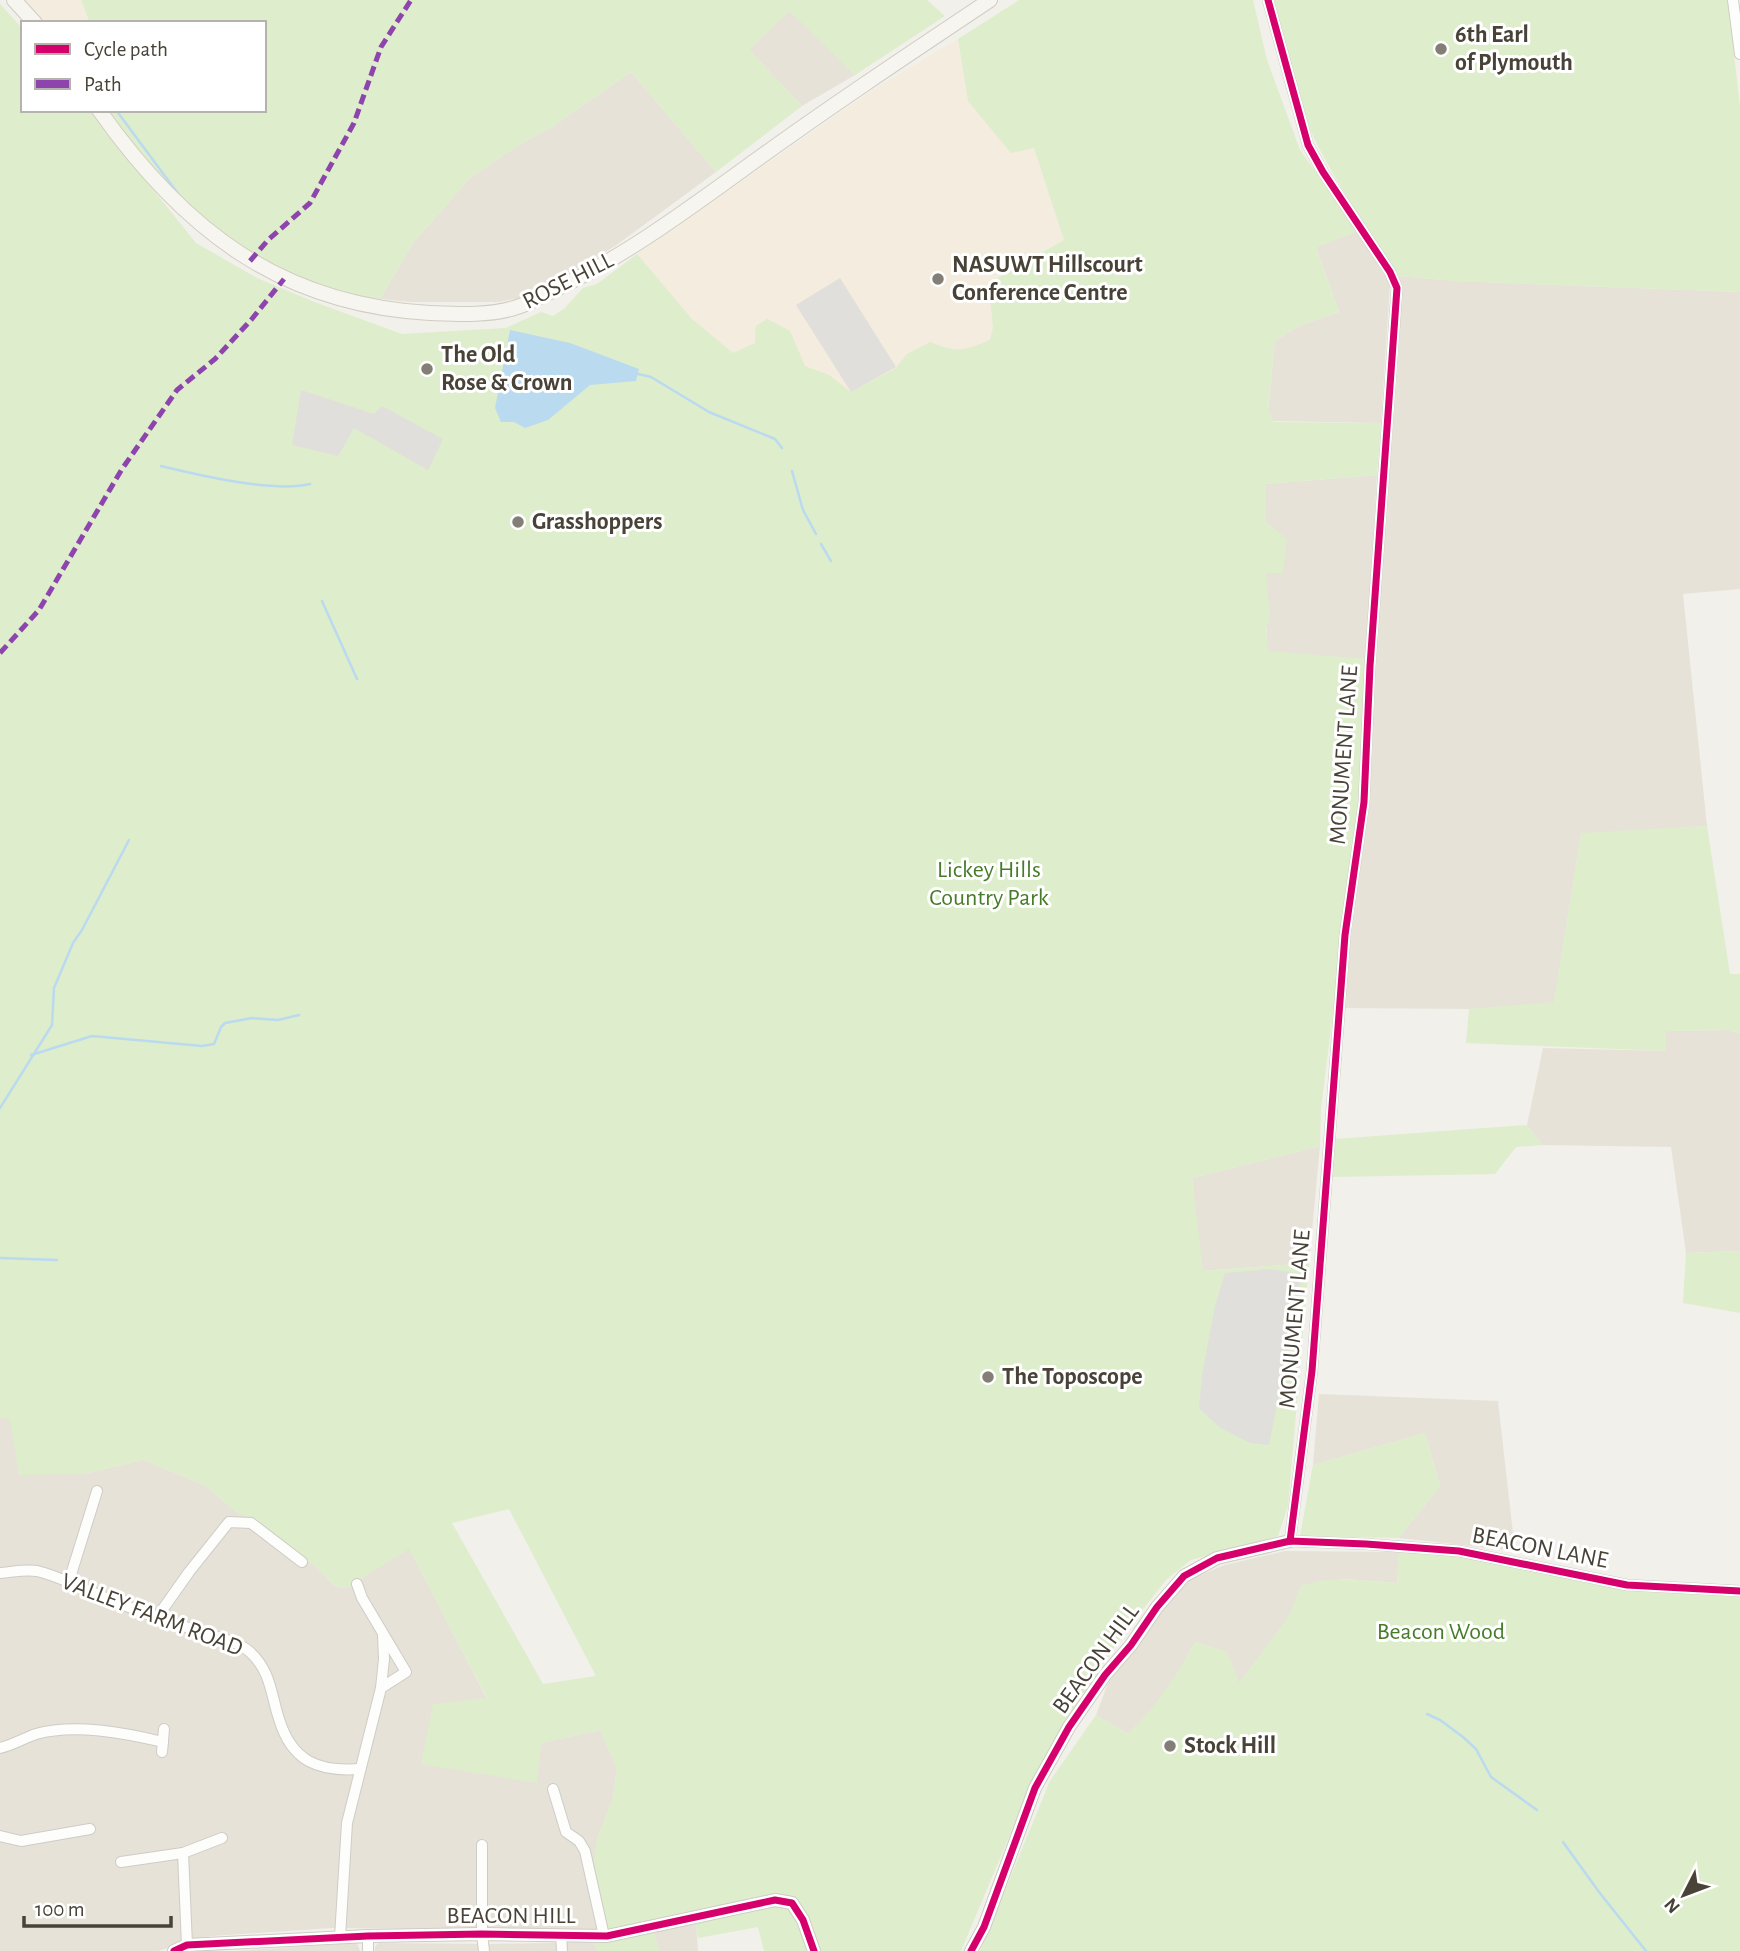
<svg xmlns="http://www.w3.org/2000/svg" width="1740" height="1951" font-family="'Alegreya Sans',sans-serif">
<rect width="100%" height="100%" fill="#f1f0eb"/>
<g fill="#e6e2d8">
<polygon points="790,10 855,75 802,106 749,50"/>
<polygon points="631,72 716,172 618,244 566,277 519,298 499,302 410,302 380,299 413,243 470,178 517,146 552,127"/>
<polygon points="1358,231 1390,284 1381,423 1267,421 1275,341 1299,326 1339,312 1316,247"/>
<polygon points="1399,276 1456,281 1740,292 1740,589 1683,594 1707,826 1581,834 1554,1003 1469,1009 1341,1008 1370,800 1377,644 1399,348 1401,289"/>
<polygon points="1377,475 1366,659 1267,653 1265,484"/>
<polygon points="1728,1030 1740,1033 1740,1251 1686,1253 1671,1147 1542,1145 1527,1125 1543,1048 1665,1051 1665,1031"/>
<polygon points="1320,1146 1309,1263 1202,1271 1192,1178"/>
<polygon points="1319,1394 1498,1401 1515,1551 1399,1538 1440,1486 1425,1433 1313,1465"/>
<polygon points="0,1418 10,1418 83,1474 144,1460 206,1486 235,1511 250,1519 310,1562 335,1586 346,1588 409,1548 487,1699 536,1783 541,1743 600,1730 617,1768 613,1798 597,1839 600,1931 331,1928 211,1936 158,1951 0,1951"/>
<polygon points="1285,1551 1399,1552 1397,1583 1344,1579 1301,1586 1289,1617 1239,1684 1227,1652 1195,1642 1178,1673 1148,1714 1128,1734 1096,1715 1108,1683 1161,1609 1190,1579 1225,1565"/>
<polygon points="696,1923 698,1951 659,1951 653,1930"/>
<polygon points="590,1942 594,1943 598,1951 375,1951 375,1947 378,1943 491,1944"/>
<polygon points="357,1943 360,1951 234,1951"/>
</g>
<g fill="#f4ecde">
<polygon points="21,0 81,0 90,23 39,23"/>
<polygon points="958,39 968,101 1034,147 1064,240 1034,255 989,290 993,327 989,342 832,422 733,353 692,319 637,254 871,91"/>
</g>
<g fill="#deedcb" fill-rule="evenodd">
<polygon points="81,0 927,0 945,16 855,75 789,11 749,50 802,106 716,172 631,72 552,127 517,146 470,178 413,243 380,299 363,298 287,277 201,222 156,175 106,110 264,110 264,23 90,23"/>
<path d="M1019,0H1253L1267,60L1300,150L1358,231L1316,247L1339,312L1299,326L1275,341L1268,408L1274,422L1381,423L1377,475L1265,484L1266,522L1287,539L1283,573H1266L1270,618L1266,630L1268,651L1366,659L1360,799L1321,1108L1320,1146L1192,1178L1203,1271L1309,1263L1288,1506L1278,1536L1191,1560L1166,1580L1118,1641L1035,1775L961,1951H764L758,1927L698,1938L694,1917L600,1931L590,1883L597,1839L613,1798L617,1768L600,1730L541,1743L537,1783L421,1764L433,1704L487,1698L409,1549L346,1588L335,1586L310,1562L250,1519L235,1511L206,1486L144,1460L83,1474L19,1475L10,1419L0,1418V4L23,29V110H89L196,243L257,278L317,303L402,334L506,328L541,312L553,316L565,308L583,288L597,284L637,254L692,319L733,353L755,343L756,326L767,319L790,331L805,366L829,375L851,392L896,368L907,354L930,342C956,353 964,351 990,340L993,327L989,290L999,277L1064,240L1034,148L1011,153L968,101L958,39ZM509,1509L596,1676L543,1684L452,1523Z"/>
<path d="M1273,0H1728L1740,107V292L1455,281L1399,276C1371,233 1340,190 1317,144C1297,105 1286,44 1273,0Z"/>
<polygon points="1707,826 1730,974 1740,974 1740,1033 1727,1030 1666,1031 1666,1051 1466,1043 1469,1009 1554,1002 1581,833"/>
<polygon points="1527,1125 1542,1145 1516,1147 1495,1174 1332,1177 1334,1139"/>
<polygon points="1740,1251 1740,1313 1683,1303 1686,1253"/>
<polygon points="1425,1433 1440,1486 1399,1538 1300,1536 1313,1465"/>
<path d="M1399,1552L1464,1557L1627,1591L1740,1597V1951H980L1050,1781L1096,1715L1128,1734C1156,1706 1177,1676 1195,1642L1227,1652L1239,1683L1288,1617L1301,1586C1331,1575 1366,1581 1397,1583Z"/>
<polygon points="653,1930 659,1951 598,1951 594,1943"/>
</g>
<g fill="#e1dfdb">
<polygon points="840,278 896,367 851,392 796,305"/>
<polygon points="301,390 374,414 382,406 443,439 428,470 354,428 338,456 292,445"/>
<polygon points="1270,1269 1301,1274 1287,1365 1282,1378 1269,1445 1250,1443 1219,1427 1199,1408 1202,1375 1215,1306 1225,1273"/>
</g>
<polygon fill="#badaf0" points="510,330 570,343 639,369 636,381 590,385 548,420 525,428 514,422 501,422 495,408"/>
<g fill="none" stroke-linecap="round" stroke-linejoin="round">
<g stroke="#badaf0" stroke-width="2.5">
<polyline points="116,110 179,195"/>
<polyline points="638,374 651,377 709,412 775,439 782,448"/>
<path d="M161,466C198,475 274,493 310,484"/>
<polyline points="792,471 803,510 816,534"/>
<polyline points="821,544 831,561"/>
<polyline points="322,601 357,679"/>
<polyline points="31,1055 92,1036 202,1046 214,1044 221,1027 225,1023 252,1018 278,1020 299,1015"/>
<polyline points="0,1108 52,1025 54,988 73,943 82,930 129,840"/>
<polyline points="0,1258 57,1260"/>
<polyline points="1427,1714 1440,1720 1463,1737 1476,1749 1491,1777 1537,1810"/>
<polyline points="1563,1842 1599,1892 1646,1951"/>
</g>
<defs>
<g id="minor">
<polyline points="1268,0 1308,145 1323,172 1390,272 1397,288 1370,666 1364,802 1345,935 1312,1371 1290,1541 1366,1544 1459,1551 1627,1585 1740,1591"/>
<polyline points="1733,0 1740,54"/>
<path d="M0,1573C12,1572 26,1569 37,1571C65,1578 89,1592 116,1602C144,1613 173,1623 201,1632C216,1637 238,1641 250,1652C271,1671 271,1695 279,1719C292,1762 319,1772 360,1769"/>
<polyline points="69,1581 97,1491"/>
<polyline points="158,1616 189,1572 229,1522 251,1523 302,1562"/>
<polyline points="381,1688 384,1659 383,1635"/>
<path d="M0,1748C13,1745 24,1738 36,1734C74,1723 125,1733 163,1742"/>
<polyline points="162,1752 164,1729"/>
<polyline points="553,1789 566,1832 579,1841 585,1851 604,1936"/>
<polyline points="0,1836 21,1841 90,1829"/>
<polyline points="482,1845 482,1934 484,1951"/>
<polyline points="183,1853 187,1945"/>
<polyline points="121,1862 183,1853 222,1838"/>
<polyline points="561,1935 562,1951"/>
<polyline points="368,1936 368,1951"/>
<polyline points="340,1937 347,1823 381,1688 406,1672 362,1598 357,1584"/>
</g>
<g id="tertiary">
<polyline points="174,1951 187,1945 368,1936 482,1934 607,1936 775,1900 792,1903 803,1920 814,1951"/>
<polyline points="971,1951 984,1927 1035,1788 1069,1727 1105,1675 1131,1645 1157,1607 1184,1576 1217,1558 1290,1541"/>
</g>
<g id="secondary">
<polyline points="14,0 35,23"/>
<path d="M99,110C183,229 280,305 430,313C457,314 488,316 514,308C526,305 537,298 548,293C617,261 679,216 741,171C822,112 906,56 990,0"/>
</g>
</defs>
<use href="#minor" stroke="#ceccc7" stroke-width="12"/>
<use href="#tertiary" stroke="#ceccc7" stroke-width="14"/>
<use href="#secondary" stroke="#d1cdc2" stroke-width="16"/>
<use href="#minor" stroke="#fdfdfc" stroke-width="10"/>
<use href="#tertiary" stroke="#fdfdfc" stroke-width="12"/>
<use href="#secondary" stroke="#f7f5ef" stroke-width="14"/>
<g stroke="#8e44ad" stroke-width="5" stroke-dasharray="10 5" stroke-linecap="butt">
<polyline points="250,261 268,240 310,203 354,123 381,47 411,0"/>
<polyline points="0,653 39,610 122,469 177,390 215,359 251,320 284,279"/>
</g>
<defs>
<g id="cycleway">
<polyline points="1268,0 1308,145 1323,172 1390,272 1397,288 1370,666 1364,802 1345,935 1312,1371 1290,1541"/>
<polyline points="174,1951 187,1945 368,1936 482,1934 607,1936 775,1900 792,1903 803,1920 814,1951"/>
<polyline points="971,1951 984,1927 1035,1788 1069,1727 1105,1675 1131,1645 1157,1607 1184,1576 1217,1558 1290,1541 1366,1544 1459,1551 1627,1585 1740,1591"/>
</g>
</defs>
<use href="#cycleway" stroke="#fff" stroke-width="11"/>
<use href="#cycleway" stroke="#d6006c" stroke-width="7"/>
</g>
<g fill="#837f76" stroke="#fff" stroke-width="2.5">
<circle cx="1441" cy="49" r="7"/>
<circle cx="938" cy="279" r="7"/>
<circle cx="427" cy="369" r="7"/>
<circle cx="518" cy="522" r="7"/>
<circle cx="988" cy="1377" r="7"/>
<circle cx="1170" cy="1746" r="7"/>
</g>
<g text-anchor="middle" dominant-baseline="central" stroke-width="6" stroke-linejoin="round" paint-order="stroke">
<g font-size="24" font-weight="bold" fill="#484237" stroke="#fff" text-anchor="start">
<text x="1455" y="35">6th Earl<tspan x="1455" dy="28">of Plymouth</tspan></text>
<text x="952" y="265">NASUWT Hillscourt<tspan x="952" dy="28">Conference Centre</tspan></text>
<text x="441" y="355">The Old<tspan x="441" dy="28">Rose &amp; Crown</tspan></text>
<text x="532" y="522">Grasshoppers</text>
<text x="1002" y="1377">The Toposcope</text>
<text x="1184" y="1746">Stock Hill</text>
</g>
<g font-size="24" fill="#484237" stroke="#fff">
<text transform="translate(568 281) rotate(-27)">ROSE HILL</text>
<text transform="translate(1344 755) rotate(-86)">MONUMENT LANE</text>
<text transform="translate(1295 1319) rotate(-85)">MONUMENT LANE</text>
<text transform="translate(1540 1548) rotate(11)">BEACON LANE</text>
<text transform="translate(152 1615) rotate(21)">VALLEY FARM ROAD</text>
<text transform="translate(1096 1659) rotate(-54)">BEACON HILL</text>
<text x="511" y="1916">BEACON HILL</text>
</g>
<g font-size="24" fill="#467c28" stroke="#fff">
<text x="989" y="870">Lickey Hills<tspan x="989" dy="28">Country Park</tspan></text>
<text x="1441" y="1632">Beacon Wood</text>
</g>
</g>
<rect x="21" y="21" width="245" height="91" fill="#ffffff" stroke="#b6b3af" stroke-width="2"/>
<rect x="35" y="44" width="35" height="10" fill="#d6006c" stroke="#b6b3af" stroke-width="2"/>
<text x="84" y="56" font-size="21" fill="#484237">Cycle path</text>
<rect x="35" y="79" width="35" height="10" fill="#8e44ad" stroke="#b6b3af" stroke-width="2"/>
<text x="84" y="91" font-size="21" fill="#484237">Path</text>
<g transform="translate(1684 1895) rotate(228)" stroke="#ffffff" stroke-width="5" paint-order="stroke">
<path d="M0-5L12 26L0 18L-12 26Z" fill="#484237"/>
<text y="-10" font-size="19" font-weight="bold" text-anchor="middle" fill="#484237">N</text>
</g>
<path d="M24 1916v10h147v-10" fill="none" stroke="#484237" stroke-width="3.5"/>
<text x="35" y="1916" font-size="21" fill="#484237" stroke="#ffffff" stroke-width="5" paint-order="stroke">100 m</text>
</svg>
